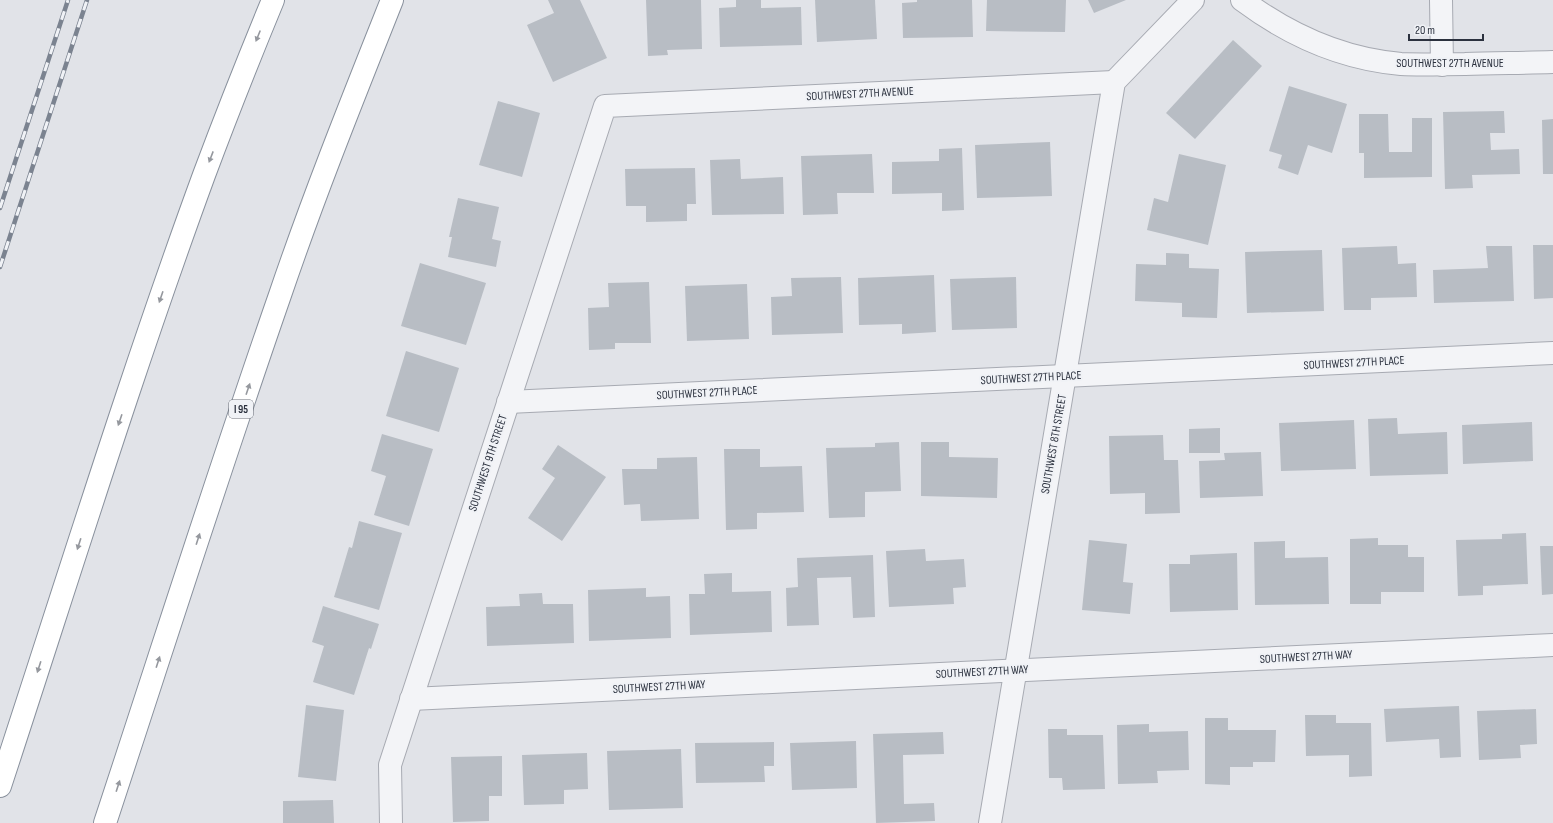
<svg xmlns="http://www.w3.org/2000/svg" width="1553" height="823" font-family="'Sofia Sans Condensed',sans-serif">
<rect width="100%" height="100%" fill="#e1e3e8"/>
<g fill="#b8bdc4">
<polygon points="548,0 580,0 607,58 553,82 527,25 554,13"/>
<polygon points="646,0 701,0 702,49 667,50 668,55 648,56"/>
<polygon points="736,0 761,0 761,8 801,7 802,45 720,47 719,8 736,7"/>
<polygon points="815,0 875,0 877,39 817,42"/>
<polygon points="917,0 972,0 973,37 903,38 902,3 917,2"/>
<polygon points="987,0 1066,0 1065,32 986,31"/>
<polygon points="1088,0 1126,0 1094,13"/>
<polygon points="1233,40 1262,66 1195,139 1166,113"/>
<polygon points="1289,86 1347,104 1332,153 1308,145 1298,175 1278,168 1282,155 1269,151"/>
<polygon points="498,101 540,113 522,177 479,165"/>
<polygon points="1504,111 1505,133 1490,133 1491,150 1519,149 1520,174 1472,175 1473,188 1445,189 1443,112"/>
<polygon points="1359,114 1388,114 1389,152 1412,152 1412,118 1432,118 1432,177 1364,178 1364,153 1359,153"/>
<polygon points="1553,119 1553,174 1543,174 1542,120"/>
<polygon points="1050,142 1052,196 977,198 975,145"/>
<polygon points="962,148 964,210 942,211 942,193 892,194 892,162 939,161 939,149"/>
<polygon points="872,154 874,193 837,193 838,214 803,215 801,156"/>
<polygon points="1179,154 1226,165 1208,245 1147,230 1154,198 1168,202"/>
<polygon points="740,159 741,179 783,177 784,214 712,215 710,160"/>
<polygon points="695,168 696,204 687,204 687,221 646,222 646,206 626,206 625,169"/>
<polygon points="458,198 499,207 492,239 501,241 496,267 448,257 452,237 449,237"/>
<polygon points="1533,245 1553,245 1553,298 1534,299"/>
<polygon points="1397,246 1398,264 1416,263 1417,297 1371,298 1371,310 1344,310 1342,248"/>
<polygon points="1486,246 1512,246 1514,301 1434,303 1433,270 1488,268"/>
<polygon points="1322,250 1324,311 1247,313 1245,252"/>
<polygon points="1166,253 1189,254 1189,268 1219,269 1217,318 1182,317 1182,303 1135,301 1136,264 1166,265"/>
<polygon points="420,263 486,283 466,345 401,326"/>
<polygon points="934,275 936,332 902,334 902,324 859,325 858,278"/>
<polygon points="841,277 843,333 772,335 771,297 792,296 791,278"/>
<polygon points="1016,277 1017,328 952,330 950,279"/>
<polygon points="649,282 651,343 615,343 615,349 589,350 588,308 609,307 608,283"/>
<polygon points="747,284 749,339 687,341 685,286"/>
<polygon points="406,351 459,368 439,432 386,416"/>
<polygon points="1397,418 1398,434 1447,432 1448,474 1370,476 1368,419"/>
<polygon points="1354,420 1356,469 1281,471 1279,423"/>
<polygon points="1532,422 1533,461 1463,464 1462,425"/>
<polygon points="1220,428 1220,453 1189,453 1189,429"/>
<polygon points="382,434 433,449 409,526 374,515 386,476 371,471"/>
<polygon points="1163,435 1164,460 1178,460 1180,513 1145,514 1145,493 1110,494 1109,436"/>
<polygon points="899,442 901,491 865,492 865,517 829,518 826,448 875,447 875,443"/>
<polygon points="921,442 949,442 949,457 998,458 997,498 921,496"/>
<polygon points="558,445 606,477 562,541 528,518 555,478 542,469"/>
<polygon points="724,449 760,449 760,467 802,466 804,512 757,513 757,529 726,530"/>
<polygon points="1261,452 1263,496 1200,498 1199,461 1225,460 1224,453"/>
<polygon points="697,457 699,519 641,521 640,504 624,505 622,469 657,469 657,458"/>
<polygon points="359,521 402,533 379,610 334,597 349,547 352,548"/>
<polygon points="1526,533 1528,584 1483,586 1483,595 1458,596 1456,540 1502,539 1502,534"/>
<polygon points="1378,538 1378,545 1408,545 1408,557 1424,557 1424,592 1381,592 1381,604 1350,604 1350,539"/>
<polygon points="1089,540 1127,544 1123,582 1133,583 1130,614 1082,610"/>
<polygon points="1285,541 1285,558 1328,557 1329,604 1255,605 1254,542"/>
<polygon points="1540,546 1553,546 1553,594 1542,595"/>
<polygon points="925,549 926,561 964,559 966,587 953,588 954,604 889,607 886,551"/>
<polygon points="1237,553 1238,610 1170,612 1169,564 1190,564 1190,555"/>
<polygon points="873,555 875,617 853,618 851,577 817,578 819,625 787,626 786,588 798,587 797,558"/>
<polygon points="732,573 732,592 771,591 772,632 690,635 689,594 705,594 704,574"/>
<polygon points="646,588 646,597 670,596 671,638 589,641 588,590"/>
<polygon points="542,593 543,604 573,604 574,643 487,646 486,607 520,606 519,594"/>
<polygon points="323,606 379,624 371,649 369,648 354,695 313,682 324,646 312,642"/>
<polygon points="306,705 344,710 336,781 298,777"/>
<polygon points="1459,706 1461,757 1440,758 1439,739 1386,742 1384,709"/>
<polygon points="1536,709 1537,744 1520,745 1521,758 1479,760 1477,711"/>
<polygon points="1305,715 1336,715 1336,723 1371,723 1372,776 1349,777 1349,755 1306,756"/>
<polygon points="1205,718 1228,718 1228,730 1276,730 1275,762 1253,762 1253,767 1230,767 1230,785 1205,784"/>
<polygon points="1149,724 1149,732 1188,731 1189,770 1157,771 1158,783 1118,784 1117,725"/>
<polygon points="1048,729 1067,729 1067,735 1103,735 1105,789 1063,790 1062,778 1049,778"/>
<polygon points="943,732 944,754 903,755 904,804 934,803 935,821 876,823 873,734"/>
<polygon points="856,741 857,788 792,790 790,743"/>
<polygon points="774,742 774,766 764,766 765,782 696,783 695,743"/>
<polygon points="681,749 683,808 609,810 607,751"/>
<polygon points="587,753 588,789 564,790 564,804 524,805 522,755"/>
<polygon points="502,756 502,796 489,796 489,821 453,822 451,757"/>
<polygon points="333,800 334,823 283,823 283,801"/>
</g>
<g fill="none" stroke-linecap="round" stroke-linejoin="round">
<defs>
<g id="minor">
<path d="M1242,0C1289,35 1342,59 1401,64C1422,65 1444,64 1465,64C1494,63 1524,63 1553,62"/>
<polyline points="1441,0 1442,65"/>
<polyline points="508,402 1553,353"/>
<polyline points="411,699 1553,645"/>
<polyline points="391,823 390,765 605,106 1114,82"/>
<polyline points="990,823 1114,82 1193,0"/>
</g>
<g id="highway">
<path d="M0,786C67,582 130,377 204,175C226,116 249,58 273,0"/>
<path d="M105,823C163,647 219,470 280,295C314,195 353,98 392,0"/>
</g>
</defs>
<use href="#minor" stroke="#a7aab2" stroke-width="24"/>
<use href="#highway" stroke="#89919d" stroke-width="24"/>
<use href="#minor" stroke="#f3f4f7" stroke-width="22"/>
<use href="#highway" stroke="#fff" stroke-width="22"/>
<defs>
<g id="rail">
<polyline points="0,208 68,0"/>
<polyline points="0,267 87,0"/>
</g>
</defs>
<use href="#rail" stroke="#7b8390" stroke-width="4.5"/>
<use href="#rail" stroke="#f0f2f6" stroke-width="3" stroke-dasharray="9" stroke-linecap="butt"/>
</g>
<defs><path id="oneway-solid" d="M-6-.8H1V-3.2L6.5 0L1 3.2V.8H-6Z"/></defs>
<g fill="#95989e">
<use href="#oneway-solid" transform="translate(258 36) rotate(112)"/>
<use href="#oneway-solid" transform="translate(211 157) rotate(111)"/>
<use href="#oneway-solid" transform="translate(161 297) rotate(109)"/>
<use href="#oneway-solid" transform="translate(248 389) rotate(-71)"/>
<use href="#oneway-solid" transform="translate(120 420) rotate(109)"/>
<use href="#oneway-solid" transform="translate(198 539) rotate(-72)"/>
<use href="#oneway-solid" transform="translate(79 544) rotate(108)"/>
<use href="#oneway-solid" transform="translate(158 662) rotate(-72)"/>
<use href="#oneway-solid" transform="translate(39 667) rotate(108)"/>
<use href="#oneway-solid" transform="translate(118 786) rotate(-72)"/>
</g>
<g text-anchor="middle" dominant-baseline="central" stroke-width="4" stroke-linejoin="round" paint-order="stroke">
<rect fill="#f0f2f6" stroke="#666b75" stroke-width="1" x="229" y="400" width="24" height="18" rx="3"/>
<g font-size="11" font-weight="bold" fill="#2b313e">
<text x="241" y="409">I 95</text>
</g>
<g font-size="12" fill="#2b313e" stroke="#f0f2f6">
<text x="1450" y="63">SOUTHWEST 27TH AVENUE</text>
<text transform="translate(860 94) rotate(-3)">SOUTHWEST 27TH AVENUE</text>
<text transform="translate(1354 363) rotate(-3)">SOUTHWEST 27TH PLACE</text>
<text transform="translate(1031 378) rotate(-3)">SOUTHWEST 27TH PLACE</text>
<text transform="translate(707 393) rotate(-3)">SOUTHWEST 27TH PLACE</text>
<text transform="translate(1054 444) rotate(-80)">SOUTHWEST 8TH STREET</text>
<text transform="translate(488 463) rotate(-72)">SOUTHWEST 9TH STREET</text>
<text transform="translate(1306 657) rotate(-3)">SOUTHWEST 27TH WAY</text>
<text transform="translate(982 672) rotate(-3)">SOUTHWEST 27TH WAY</text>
<text transform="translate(659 687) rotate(-3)">SOUTHWEST 27TH WAY</text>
</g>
</g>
<path d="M1409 34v6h74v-6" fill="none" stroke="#2b313e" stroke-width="2"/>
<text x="1415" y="34" font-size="12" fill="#2b313e" stroke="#f0f2f6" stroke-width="3" paint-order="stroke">20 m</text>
</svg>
